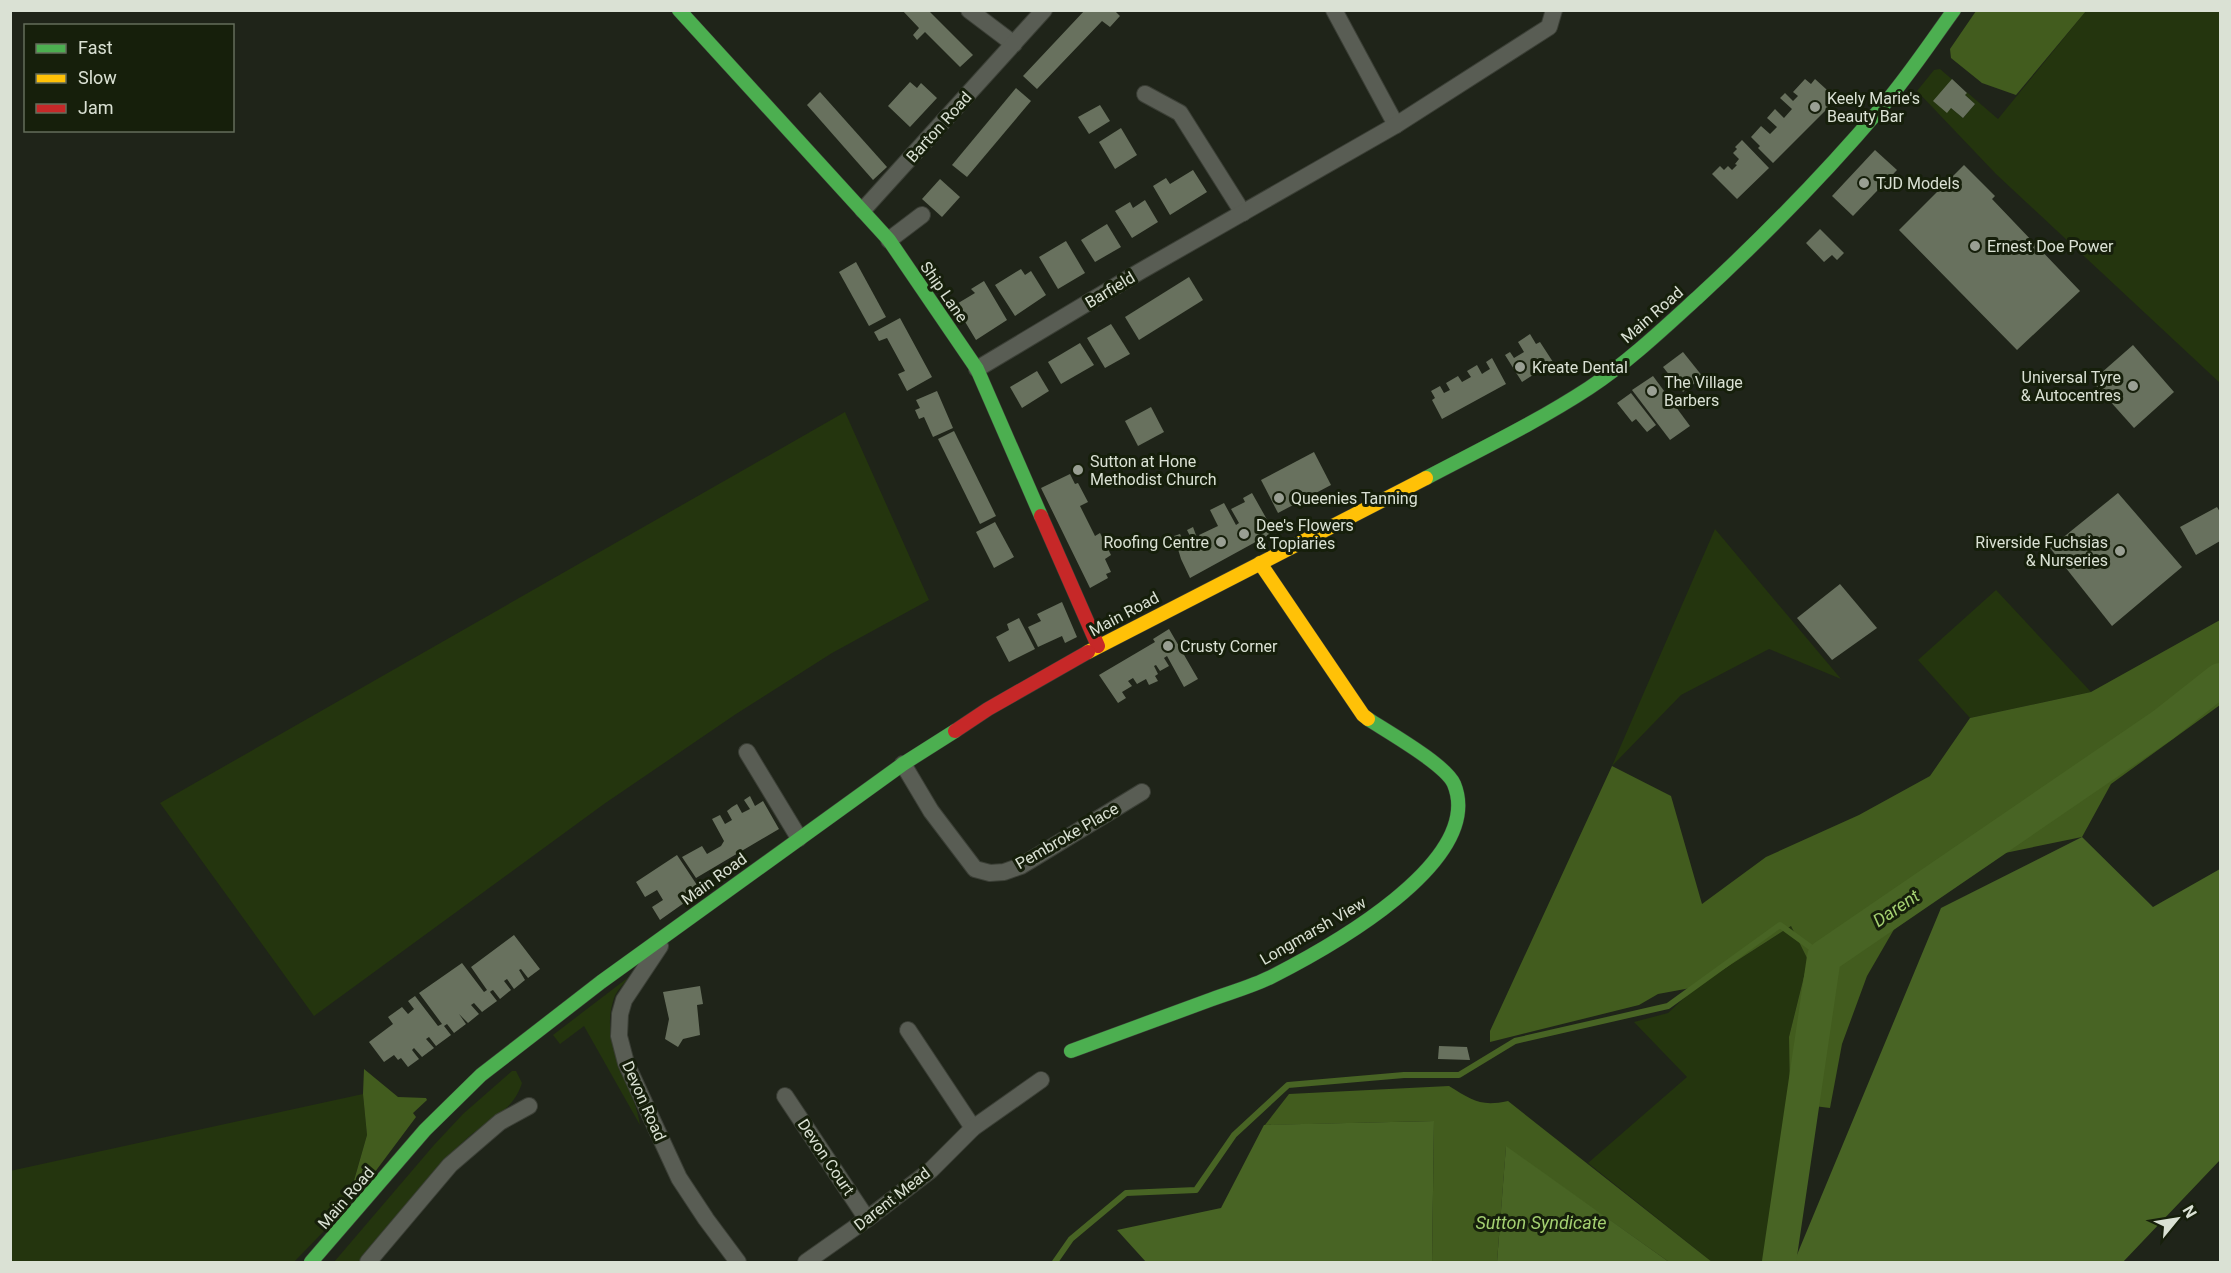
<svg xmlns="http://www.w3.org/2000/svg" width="2231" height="1273" font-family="Roboto,sans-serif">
<rect width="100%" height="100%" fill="#1f2419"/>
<g fill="#24350e" fill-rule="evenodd">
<path d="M2086,11H2220V383L1996,174L1917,91L1934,70L1940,69L1998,119ZM1952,80L1967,92L1965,95L1975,104L1963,118L1951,108Z"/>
<polygon points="845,412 929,600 832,653 736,714 604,804 314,1016 160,803"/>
<polygon points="1715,529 1841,679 1769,649 1681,695 1612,766"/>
<polygon points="1996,590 2091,692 1970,718 1918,660"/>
<polygon points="1791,926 1808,960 1789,1037 1790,1103 1763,1262 1712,1262 1588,1163 1687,1077 1634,1022 1668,1013 1696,987"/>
<path d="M634,973C628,980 617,989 614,998C598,1046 634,1082 640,1125L584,1026L560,1044L553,1035Z"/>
<path d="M512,1071H516L522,1083C514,1109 492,1118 472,1134C432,1168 395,1222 361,1262H334L434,1145L463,1114Z"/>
<polygon points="363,1094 367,1135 349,1197 354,1200 294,1262 11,1262 10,1171"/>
</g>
<g fill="#425c1e">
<polygon points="1976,11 1976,10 2086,11 2016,95 1982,83 1951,58 1950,49"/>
<polygon points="2220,620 2220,705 2111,784 2082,837 1971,860 1904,912 1867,976 1842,1044 1830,1108 1790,1103 1789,1037 1808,960 1791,926 1696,987 1658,994 1639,1005 1490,1042 1490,1031 1612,766 1671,796 1702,904 1766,857 1859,815 1930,776 1970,718 2091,692"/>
<polygon points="364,1069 398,1097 426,1098 427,1100 413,1113 416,1117 354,1200 349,1198 367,1135 363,1094"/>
<path d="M1449,1086C1472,1100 1480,1107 1508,1101L1712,1262H1669L1506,1147L1497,1262H1432L1434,1121L1265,1125L1289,1094Z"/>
</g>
<g fill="#486424">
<polygon points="2082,837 2153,907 2220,869 2220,1160 2123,1262 1794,1262 1941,908"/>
<polygon points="1434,1121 1432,1262 1146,1262 1117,1230 1221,1208 1264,1125"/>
<polygon points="1506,1146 1669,1262 1497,1262"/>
</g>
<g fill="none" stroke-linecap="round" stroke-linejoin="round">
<polyline stroke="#486424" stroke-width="6" points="1055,1262 1071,1239 1126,1193 1196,1190 1234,1135 1288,1085 1404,1075 1459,1075 1515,1041 1668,1006 1780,925 1824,957"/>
<polyline stroke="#486424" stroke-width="34" points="1779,1262 1824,957 2163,725 2220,680"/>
</g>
<g fill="#68715e">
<polygon points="902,10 928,10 973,55 960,67 925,32 917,40 913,35 919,28"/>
<polygon points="1085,10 1114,10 1120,16 1110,27 1102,21 1037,89 1023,76"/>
<polygon points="1805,79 1811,84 1815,79 1837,99 1773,163 1758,148 1760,146 1751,137 1761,126 1770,134 1777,127 1767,118 1775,109 1784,118 1792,109 1780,98 1785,93 1793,101 1798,96 1793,92"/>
<polygon points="1952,79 1967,93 1965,95 1975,104 1963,118 1951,108 1947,113 1933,101"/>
<polygon points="910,82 917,88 921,83 937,98 910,127 888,106"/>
<polygon points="1016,88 1031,101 967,177 952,165"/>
<polygon points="820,92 887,167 873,180 807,105"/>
<polygon points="1100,105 1110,121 1089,134 1078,117"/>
<polygon points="1121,128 1137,155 1115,169 1099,142"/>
<polygon points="1742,140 1769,168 1737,199 1712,174 1720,166 1724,170 1728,166 1732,170 1737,165 1735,164 1739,159 1733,153 1737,149 1735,147"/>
<polygon points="1875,150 1897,170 1853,216 1832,196"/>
<polygon points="1964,165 1995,196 1992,199 2080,291 2017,350 1899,230"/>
<polygon points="1193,170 1207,192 1170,215 1153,186 1166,178 1170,184"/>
<polygon points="940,179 960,197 942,217 922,199"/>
<polygon points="1145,200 1158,222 1132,238 1115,211 1130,202 1133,208"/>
<polygon points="1107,224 1121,247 1095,262 1081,240"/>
<polygon points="1820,229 1844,253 1837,260 1832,255 1824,262 1806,243"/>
<polygon points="1066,241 1085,273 1058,289 1039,257"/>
<polygon points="856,262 886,317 869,326 839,272"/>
<polygon points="1021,269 1025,275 1031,271 1046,295 1015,316 995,285"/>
<polygon points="1189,277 1203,300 1139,340 1125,317"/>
<polygon points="984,281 1007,320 976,340 955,305 975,293 971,289"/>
<polygon points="900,318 932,377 907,391 898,374 905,371 887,338 879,341 874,332"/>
<polygon points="1111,324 1130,354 1105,368 1087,338"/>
<polygon points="1530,334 1536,344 1540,342 1553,362 1522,382 1505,355 1510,352 1514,358 1524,352 1518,342"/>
<polygon points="1080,343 1094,365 1061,384 1048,362"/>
<polygon points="2133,345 2174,392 2134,428 2092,381"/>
<polygon points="1683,352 1703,377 1683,392 1663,367"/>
<polygon points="1492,358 1506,384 1442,419 1432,400 1435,398 1431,391 1440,386 1444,393 1450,390 1446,383 1458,376 1462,382 1471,377 1467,371 1477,365 1482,374 1485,372 1490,369 1486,362"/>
<polygon points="1037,371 1049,391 1022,408 1010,387"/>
<polygon points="1653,376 1690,426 1670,440 1632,390"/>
<polygon points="937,391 953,428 933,437 924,417 919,419 915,410 920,408 916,400"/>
<polygon points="1631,393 1656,425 1647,432 1636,419 1632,422 1617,403"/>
<polygon points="1151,407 1164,432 1138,446 1125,421"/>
<polygon points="954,431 996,516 980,524 938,439"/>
<polygon points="1314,452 1331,485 1278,513 1261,480"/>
<polygon points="1070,474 1075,484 1078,483 1088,502 1080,506 1095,536 1100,533 1111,555 1105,559 1111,572 1106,574 1108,578 1090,588 1041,488"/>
<polygon points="1252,493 1274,532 1190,578 1181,559 1174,536 1180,534 1185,544 1187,543 1192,540 1187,530 1193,527 1200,546 1204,544 1199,535 1218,526 1210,510 1224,503 1236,525 1239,523 1231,509 1245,502 1243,498"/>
<polygon points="2118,493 2182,567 2112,626 2050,548"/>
<polygon points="2217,507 2220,512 2220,534 2219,536 2220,541 2196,555 2180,527"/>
<polygon points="995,522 1014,557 994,568 976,532"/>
<polygon points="1840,584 1877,628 1832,660 1797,618"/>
<polygon points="1062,602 1077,637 1065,643 1062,636 1038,647 1028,627 1041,621 1037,614"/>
<polygon points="1019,618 1035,649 1009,662 996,637 1009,630 1007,624"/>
<polygon points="1169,629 1198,679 1184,687 1167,656 1164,658 1169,666 1160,671 1156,665 1154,666 1158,674 1155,676 1158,681 1149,685 1146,679 1137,684 1133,678 1128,681 1132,686 1122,692 1126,698 1118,703 1099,675 1155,642 1153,639"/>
<polygon points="750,796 755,806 763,801 779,829 696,878 682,857 702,846 707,854 721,846 724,841 712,819 720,815 725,824 732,820 727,811 732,807 737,804 742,813 750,809 744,800"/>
<polygon points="677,855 701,891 660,920 652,907 663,900 657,890 645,897 636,882"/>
<polygon points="514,935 540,969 528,978 521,969 519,970 525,980 514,989 507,979 504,981 511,990 500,999 493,990 491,991 490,992 497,1001 482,1012 474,1003 471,1005 479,1014 468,1023 459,1014 466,1024 454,1033 447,1024 444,1026 451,1035 436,1046 429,1037 426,1039 434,1048 422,1057 414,1048 412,1050 419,1059 408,1067 401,1058 398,1060 394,1055 384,1062 369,1042 393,1024 388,1017 402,1007 408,1014 414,1009 408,1001 415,996 438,1026 442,1024 419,993 462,963 484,992 487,990 471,967"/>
<polygon points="700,986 703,1004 697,1005 700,1035 683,1039 678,1047 665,1039 669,1019 663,992"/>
<polygon points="1439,1046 1467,1047 1470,1060 1438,1059"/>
</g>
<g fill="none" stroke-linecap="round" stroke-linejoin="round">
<defs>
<g id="street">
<polyline points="969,10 1014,44"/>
<polyline points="1334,10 1396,125"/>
<polyline points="1145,94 1180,113 1243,213"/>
<polyline points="863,210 1044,10"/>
<polyline points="889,240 922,215"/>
<polyline points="977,369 1139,272 1396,125 1549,27 1554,10"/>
<polyline points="747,752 799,838"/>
<polyline points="903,764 931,811 975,869 990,873 1004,872 1021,866 1142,792"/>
<polyline points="660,946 624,1000 620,1014 619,1036 626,1063 679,1178 706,1219 738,1262"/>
<polyline points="908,1030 973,1128"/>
<polyline points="785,1096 867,1219"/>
<polyline points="368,1262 450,1165 500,1122 529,1106"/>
<polyline points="806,1262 867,1219 931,1170 973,1128 1041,1080"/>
</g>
<g id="fast">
<polyline points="679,10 889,240 977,369 1041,516"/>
<path d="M1426,478C1481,449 1537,422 1589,388C1628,362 1663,329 1697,298C1762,238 1824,175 1881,108C1907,78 1930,43 1954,10"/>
<path d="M1071,1051C1116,1034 1162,1018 1207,1001C1228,993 1251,987 1271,977C1326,949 1486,862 1454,784C1446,765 1388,732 1368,719"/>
<polyline points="311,1262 425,1130 481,1075 601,982 903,764 955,731"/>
</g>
<g id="slow">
<polyline points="1260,563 1363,715 1368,719"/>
<polyline points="1088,652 1426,478"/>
</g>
<g id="jam">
<polyline points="1041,516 1098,646"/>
<polyline points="955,731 988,709 1088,652"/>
</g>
</defs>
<use href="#street" stroke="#3b3f36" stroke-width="18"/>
<use href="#fast" stroke="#3b3f36" stroke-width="15"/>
<use href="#slow" stroke="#3b3f36" stroke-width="15"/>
<use href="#jam" stroke="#3b3f36" stroke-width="15"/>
<use href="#street" stroke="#595d54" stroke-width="16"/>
<use href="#fast" stroke="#4caf50" stroke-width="14"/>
<use href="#slow" stroke="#ffc107" stroke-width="14"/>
<use href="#jam" stroke="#c62828" stroke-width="14"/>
</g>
<g fill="#999f93" stroke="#161f0b" stroke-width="2">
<circle cx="1815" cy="107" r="6"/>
<circle cx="1864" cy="183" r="6"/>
<circle cx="1975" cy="246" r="6"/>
<circle cx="1520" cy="367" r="6"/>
<circle cx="2133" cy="386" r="6"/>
<circle cx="1652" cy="391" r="6"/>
<circle cx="1078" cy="470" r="6"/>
<circle cx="1279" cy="498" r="6"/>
<circle cx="1244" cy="534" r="6"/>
<circle cx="1221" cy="542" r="6"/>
<circle cx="2120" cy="551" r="6"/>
<circle cx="1168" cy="646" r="6"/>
</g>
<g text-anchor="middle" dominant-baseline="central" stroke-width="6" stroke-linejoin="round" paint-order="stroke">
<g font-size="16" fill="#dae1d4" stroke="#161f0b" text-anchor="start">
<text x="1827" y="98">Keely Marie's<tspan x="1827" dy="18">Beauty Bar</tspan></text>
<text x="1876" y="183">TJD Models</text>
<text x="1987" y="246">Ernest Doe Power</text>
<text x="1532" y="367">Kreate Dental</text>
<text x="2121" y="377" text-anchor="end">Universal Tyre<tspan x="2121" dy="18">&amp; Autocentres</tspan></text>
<text x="1664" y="382">The Village<tspan x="1664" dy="18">Barbers</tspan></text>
<text x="1090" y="461">Sutton at Hone<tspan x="1090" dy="18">Methodist Church</tspan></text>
<text x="1291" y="498">Queenies Tanning</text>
<text x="1256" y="525">Dee's Flowers<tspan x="1256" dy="18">&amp; Topiaries</tspan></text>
<text x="1209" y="542" text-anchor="end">Roofing Centre</text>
<text x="2108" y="542" text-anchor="end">Riverside Fuchsias<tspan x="2108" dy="18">&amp; Nurseries</tspan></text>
<text x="1180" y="646">Crusty Corner</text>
</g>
<g font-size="16" fill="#dae1d4" stroke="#161f0b">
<text transform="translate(939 127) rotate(-48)">Barton Road</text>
<text transform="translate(1110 290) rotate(-31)">Barfield</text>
<text transform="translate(944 292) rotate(55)">Ship Lane</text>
<text transform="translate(1652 315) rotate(-41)">Main Road</text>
<text transform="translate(1124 614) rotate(-28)">Main Road</text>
<text transform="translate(1067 836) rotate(-30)">Pembroke Place</text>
<text transform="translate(714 879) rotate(-36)">Main Road</text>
<text transform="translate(1313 931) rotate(-30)">Longmarsh View</text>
<text transform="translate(644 1101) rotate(66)">Devon Road</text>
<text transform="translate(826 1157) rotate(56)">Devon Court</text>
<text transform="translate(346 1198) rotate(-49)">Main Road</text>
<text transform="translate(892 1199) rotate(-38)">Darent Mead</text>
</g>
<g font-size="18" font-style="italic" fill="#a4d071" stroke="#161f0b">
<text transform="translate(1896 908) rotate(-34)">Darent</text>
<text x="1541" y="1222">Sutton Syndicate</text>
</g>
</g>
<rect width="2231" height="1273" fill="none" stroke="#dae1d4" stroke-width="24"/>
<rect x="24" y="24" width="210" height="108" fill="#161f0b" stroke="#646d5b" stroke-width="1.5"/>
<rect x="36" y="44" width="30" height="9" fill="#4caf50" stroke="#646d5b" stroke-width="1.5"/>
<text x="78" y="54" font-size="18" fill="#dae1d4">Fast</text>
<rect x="36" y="74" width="30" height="9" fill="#ffc107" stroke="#646d5b" stroke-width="1.5"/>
<text x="78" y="84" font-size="18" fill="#dae1d4">Slow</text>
<rect x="36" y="104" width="30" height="9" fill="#c62828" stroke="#646d5b" stroke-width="1.5"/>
<text x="78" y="114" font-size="18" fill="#dae1d4">Jam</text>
<g transform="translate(2177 1219) rotate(60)" stroke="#161f0b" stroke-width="4.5" paint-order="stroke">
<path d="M0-4.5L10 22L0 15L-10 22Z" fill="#dae1d4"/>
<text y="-9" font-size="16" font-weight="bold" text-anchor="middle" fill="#dae1d4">N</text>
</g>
</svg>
